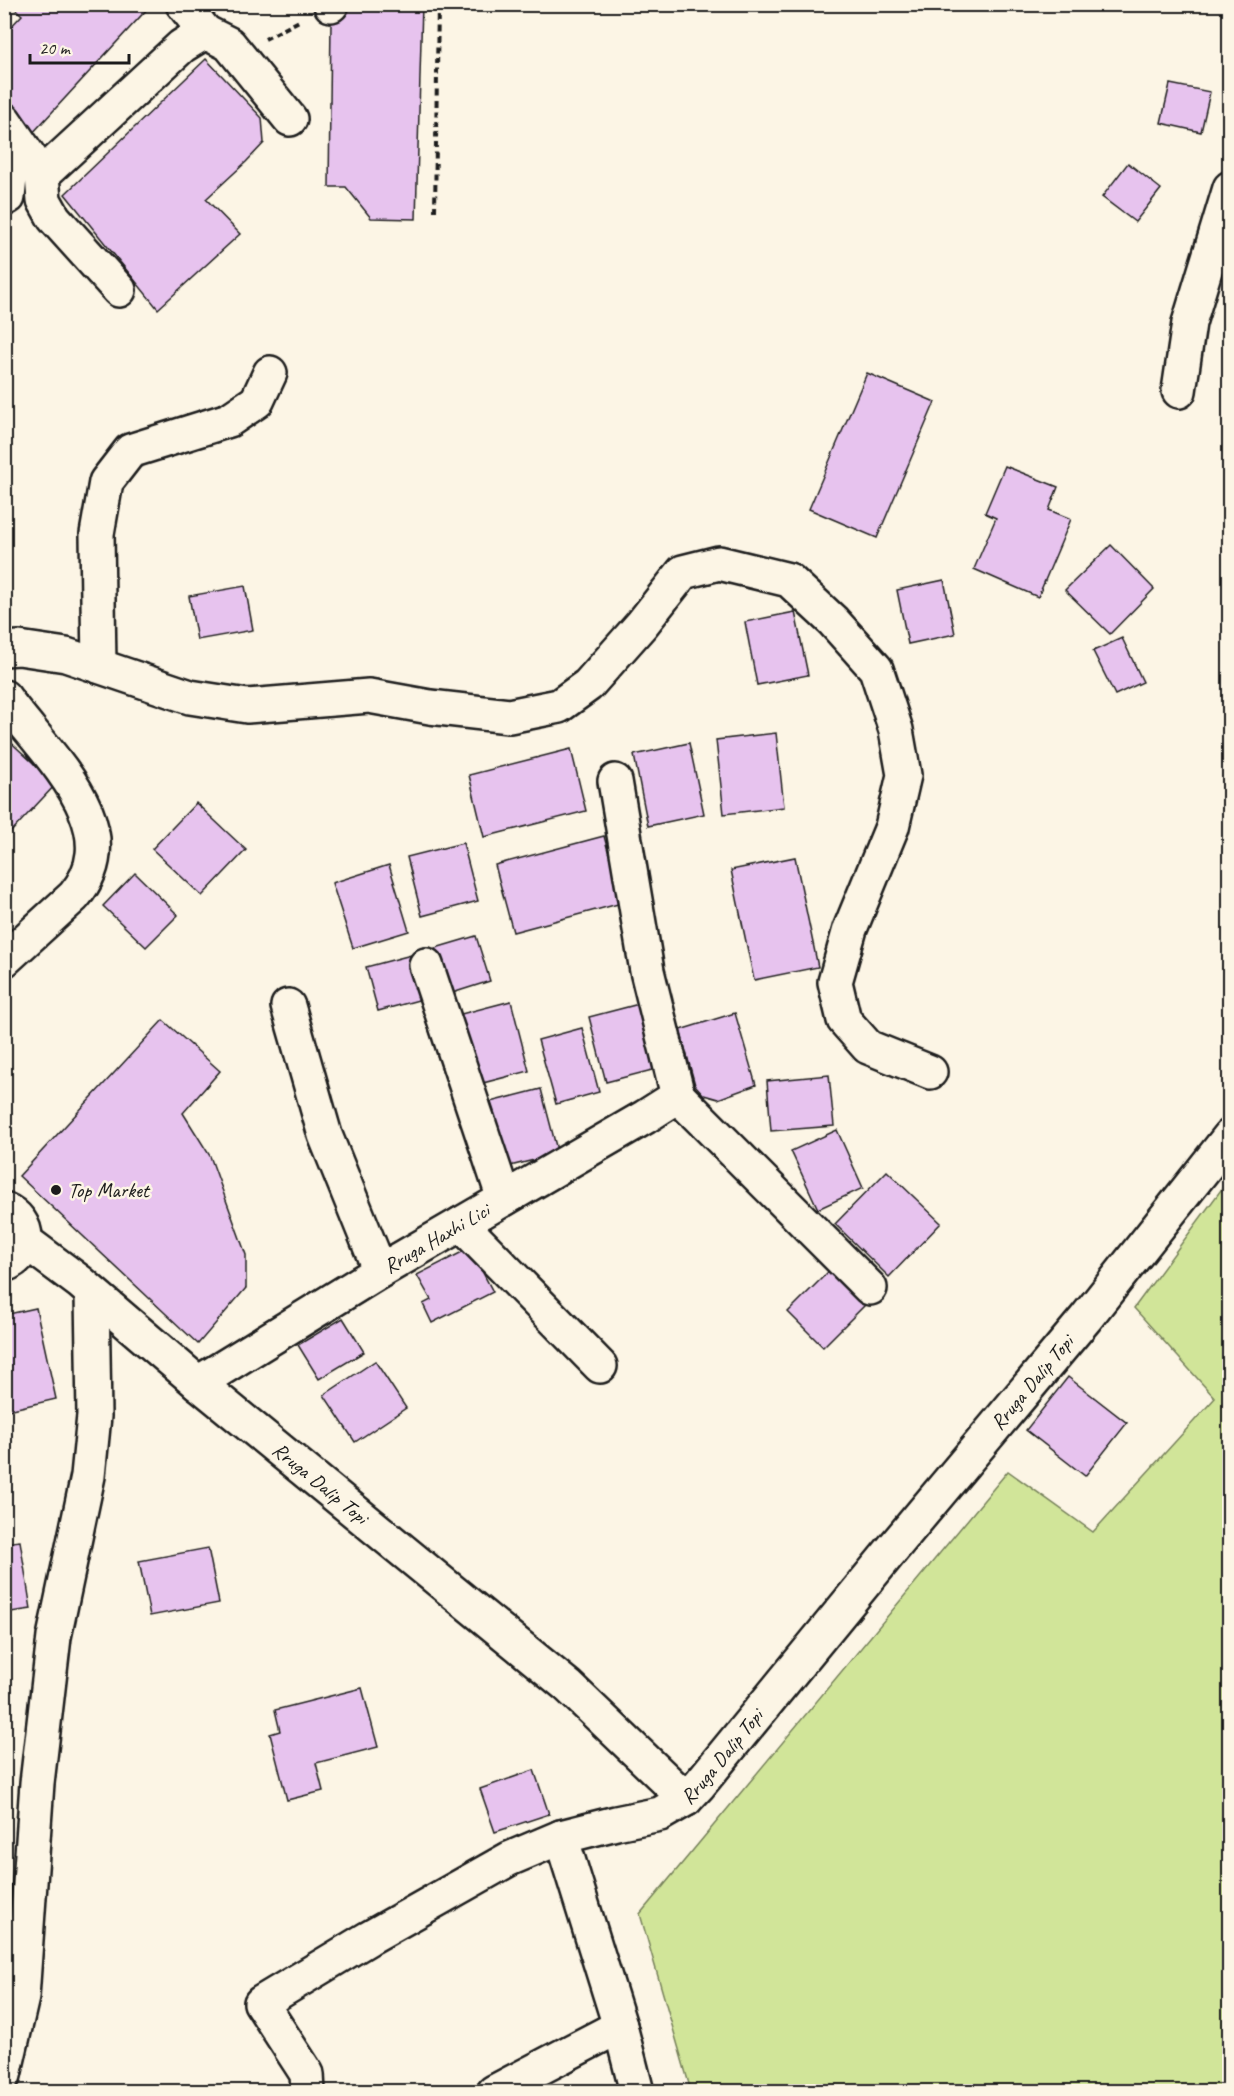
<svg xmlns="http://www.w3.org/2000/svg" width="1234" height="2096" font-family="Caveat,sans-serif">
<rect width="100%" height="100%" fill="#fcf5e5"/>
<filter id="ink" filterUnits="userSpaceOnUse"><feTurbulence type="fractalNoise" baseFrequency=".0167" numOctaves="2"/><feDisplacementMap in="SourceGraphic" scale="12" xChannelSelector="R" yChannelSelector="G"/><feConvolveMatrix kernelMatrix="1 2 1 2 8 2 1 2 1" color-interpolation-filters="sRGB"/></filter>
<g filter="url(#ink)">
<polygon fill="#d1e599" stroke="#76805a" stroke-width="1.5" points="1229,1179 1229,2091 691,2091 640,1914 1008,1471 1093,1532 1215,1398 1134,1308"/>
<g fill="#e7c3ee" stroke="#1c1c1c" stroke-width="1.5">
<polygon points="4,4 149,4 150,6 30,136 21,131 4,101 4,34 22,15 12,6 4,12"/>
<polygon points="355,4 422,4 416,219 371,218 346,187 329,187 331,22"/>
<polygon points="206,59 262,118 264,143 246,162 206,199 240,234 158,309 65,194"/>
<polygon points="1170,84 1210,92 1201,132 1161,123"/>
<polygon points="1128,163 1161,189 1135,222 1102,197"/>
<polygon points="867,373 935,402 877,538 809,509"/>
<polygon points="1005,466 1058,487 1049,510 1071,519 1038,597 974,569 996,518 985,513"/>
<polygon points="1111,545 1154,589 1110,634 1065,590"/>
<polygon points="944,580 955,634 908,644 897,590"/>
<polygon points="245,586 253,630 197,640 189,596"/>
<polygon points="795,612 808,675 757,685 745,622"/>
<polygon points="1122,638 1143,682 1115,695 1093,651"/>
<polygon points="776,733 784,807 724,814 716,740"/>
<polygon points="4,736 56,784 9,834 4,830"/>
<polygon points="689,743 704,814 648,826 634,755"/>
<polygon points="571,749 586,811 484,837 469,775"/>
<polygon points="196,803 246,850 202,896 152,849"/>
<polygon points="604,836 622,903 513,932 495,865"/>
<polygon points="463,843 478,901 422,916 407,857"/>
<polygon points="795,857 818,967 754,980 731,870"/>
<polygon points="389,865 409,931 353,948 332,883"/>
<polygon points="135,873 178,915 146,947 103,906"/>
<polygon points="476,936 490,981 446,995 432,949"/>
<polygon points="415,954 426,998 378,1011 366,967"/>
<polygon points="511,1001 529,1071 479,1084 461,1014"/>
<polygon points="639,1004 656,1069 606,1082 589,1017"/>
<polygon points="735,1013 756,1085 718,1099 704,1095 695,1085 680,1030"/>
<polygon points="163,1020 220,1071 183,1113 210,1156 246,1255 246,1288 198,1344 19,1176"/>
<polygon points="582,1028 599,1092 556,1104 538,1040"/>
<polygon points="829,1075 834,1126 771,1131 767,1081"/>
<polygon points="541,1089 558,1154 506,1167 490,1102"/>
<polygon points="837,1130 863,1188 818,1209 791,1151"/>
<polygon points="887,1171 941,1223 889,1277 835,1224"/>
<polygon points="470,1248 493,1292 432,1323 423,1304 431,1300 417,1275"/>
<polygon points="831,1269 866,1304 823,1347 788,1312"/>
<polygon points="36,1308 56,1399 4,1411 4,1315"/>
<polygon points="343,1318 364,1352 319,1379 298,1345"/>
<polygon points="375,1361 406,1408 355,1442 324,1395"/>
<polygon points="1068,1377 1127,1423 1085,1476 1026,1430"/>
<polygon points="20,1541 31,1609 4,1613 4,1543"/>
<polygon points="208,1548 219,1603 150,1616 139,1561"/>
<polygon points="362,1688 378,1747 316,1763 323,1791 287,1800 270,1734 280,1731 275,1710"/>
<polygon points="534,1770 549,1814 495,1832 480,1789"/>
</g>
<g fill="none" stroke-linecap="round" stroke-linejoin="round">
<defs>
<g id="minor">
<polyline points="183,4 205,32"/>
<polyline points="331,5 332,4"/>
<polyline points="4,120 42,175"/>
<polyline points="4,159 11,168 8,197 4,199"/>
<polyline points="119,290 54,218 44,200 42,175 182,46 205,32 229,44 290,119"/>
<polyline points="1179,391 1189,323 1230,188"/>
<polyline points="4,649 19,648 66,655 190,697 247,706 369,696 430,707 509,716 559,706 588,685 642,624 683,572 719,563 789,580 833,621 876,669 896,730 904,775 892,827 850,929 835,982 844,1020 868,1047 930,1072"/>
<polyline points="99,666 97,534 106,482 130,451 229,420 257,401 270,373"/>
<path d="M4,697C42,751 133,827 74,896L4,960"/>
<polyline points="426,965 504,1199"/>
<polyline points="288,1006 325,1135 380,1271"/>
<polyline points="678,1096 870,1288"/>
<path d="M4,1209C31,1220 33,1255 4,1265"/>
<polyline points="461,1224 600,1366"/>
<path id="s1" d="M25,1241L80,1282L198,1383L568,1686L686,1799"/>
<path id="s2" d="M198,1383L380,1271L645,1117L678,1096L647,971L615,781"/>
<polyline points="561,1837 620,2026 637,2092"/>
<polyline points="4,2075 22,1997 37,1783 54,1637 88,1476 94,1416 92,1293"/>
<path id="s3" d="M308,2092L307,2074L261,2003L369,1938L509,1859L561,1837L616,1823L660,1814L686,1799L699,1785L894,1547L1086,1318L1230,1136"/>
<polyline points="494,2092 620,2026"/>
</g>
</defs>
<use href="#minor" stroke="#1c1c1c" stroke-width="38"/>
<g stroke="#1c1c1c" stroke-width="4" stroke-dasharray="6 4.5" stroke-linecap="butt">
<polyline points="265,39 301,20"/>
<polyline points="435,211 438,4"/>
</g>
<use href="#minor" stroke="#fcf5e5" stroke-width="33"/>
</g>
</g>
<circle fill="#1c1c1c" stroke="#fcf5e5" stroke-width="2" cx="56" cy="1190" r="6"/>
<g text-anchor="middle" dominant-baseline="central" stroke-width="5" stroke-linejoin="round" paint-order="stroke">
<g font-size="21" fill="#1c1c1c" stroke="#fcf5e5" text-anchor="start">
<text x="68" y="1190">Top Market</text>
</g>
<g font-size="21" fill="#1c1c1c" stroke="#fcf5e5">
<text stroke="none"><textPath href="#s2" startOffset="279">Rruga Haxhi Lici</textPath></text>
<text stroke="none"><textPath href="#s3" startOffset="1119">Rruga Dalip Topi</textPath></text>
<text stroke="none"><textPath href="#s1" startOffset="382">Rruga Dalip Topi</textPath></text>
<text stroke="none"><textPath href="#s3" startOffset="633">Rruga Dalip Topi</textPath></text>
</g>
</g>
<rect width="1234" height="2096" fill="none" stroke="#fcf5e5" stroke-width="24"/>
<rect x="12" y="12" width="1210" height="2072" fill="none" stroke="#1c1c1c" stroke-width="2" filter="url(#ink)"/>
<path d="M30 54v9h99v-9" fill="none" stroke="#1c1c1c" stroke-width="3"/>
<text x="39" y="54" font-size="18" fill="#1c1c1c" stroke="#fcf5e5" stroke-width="4.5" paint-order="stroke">20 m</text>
</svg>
